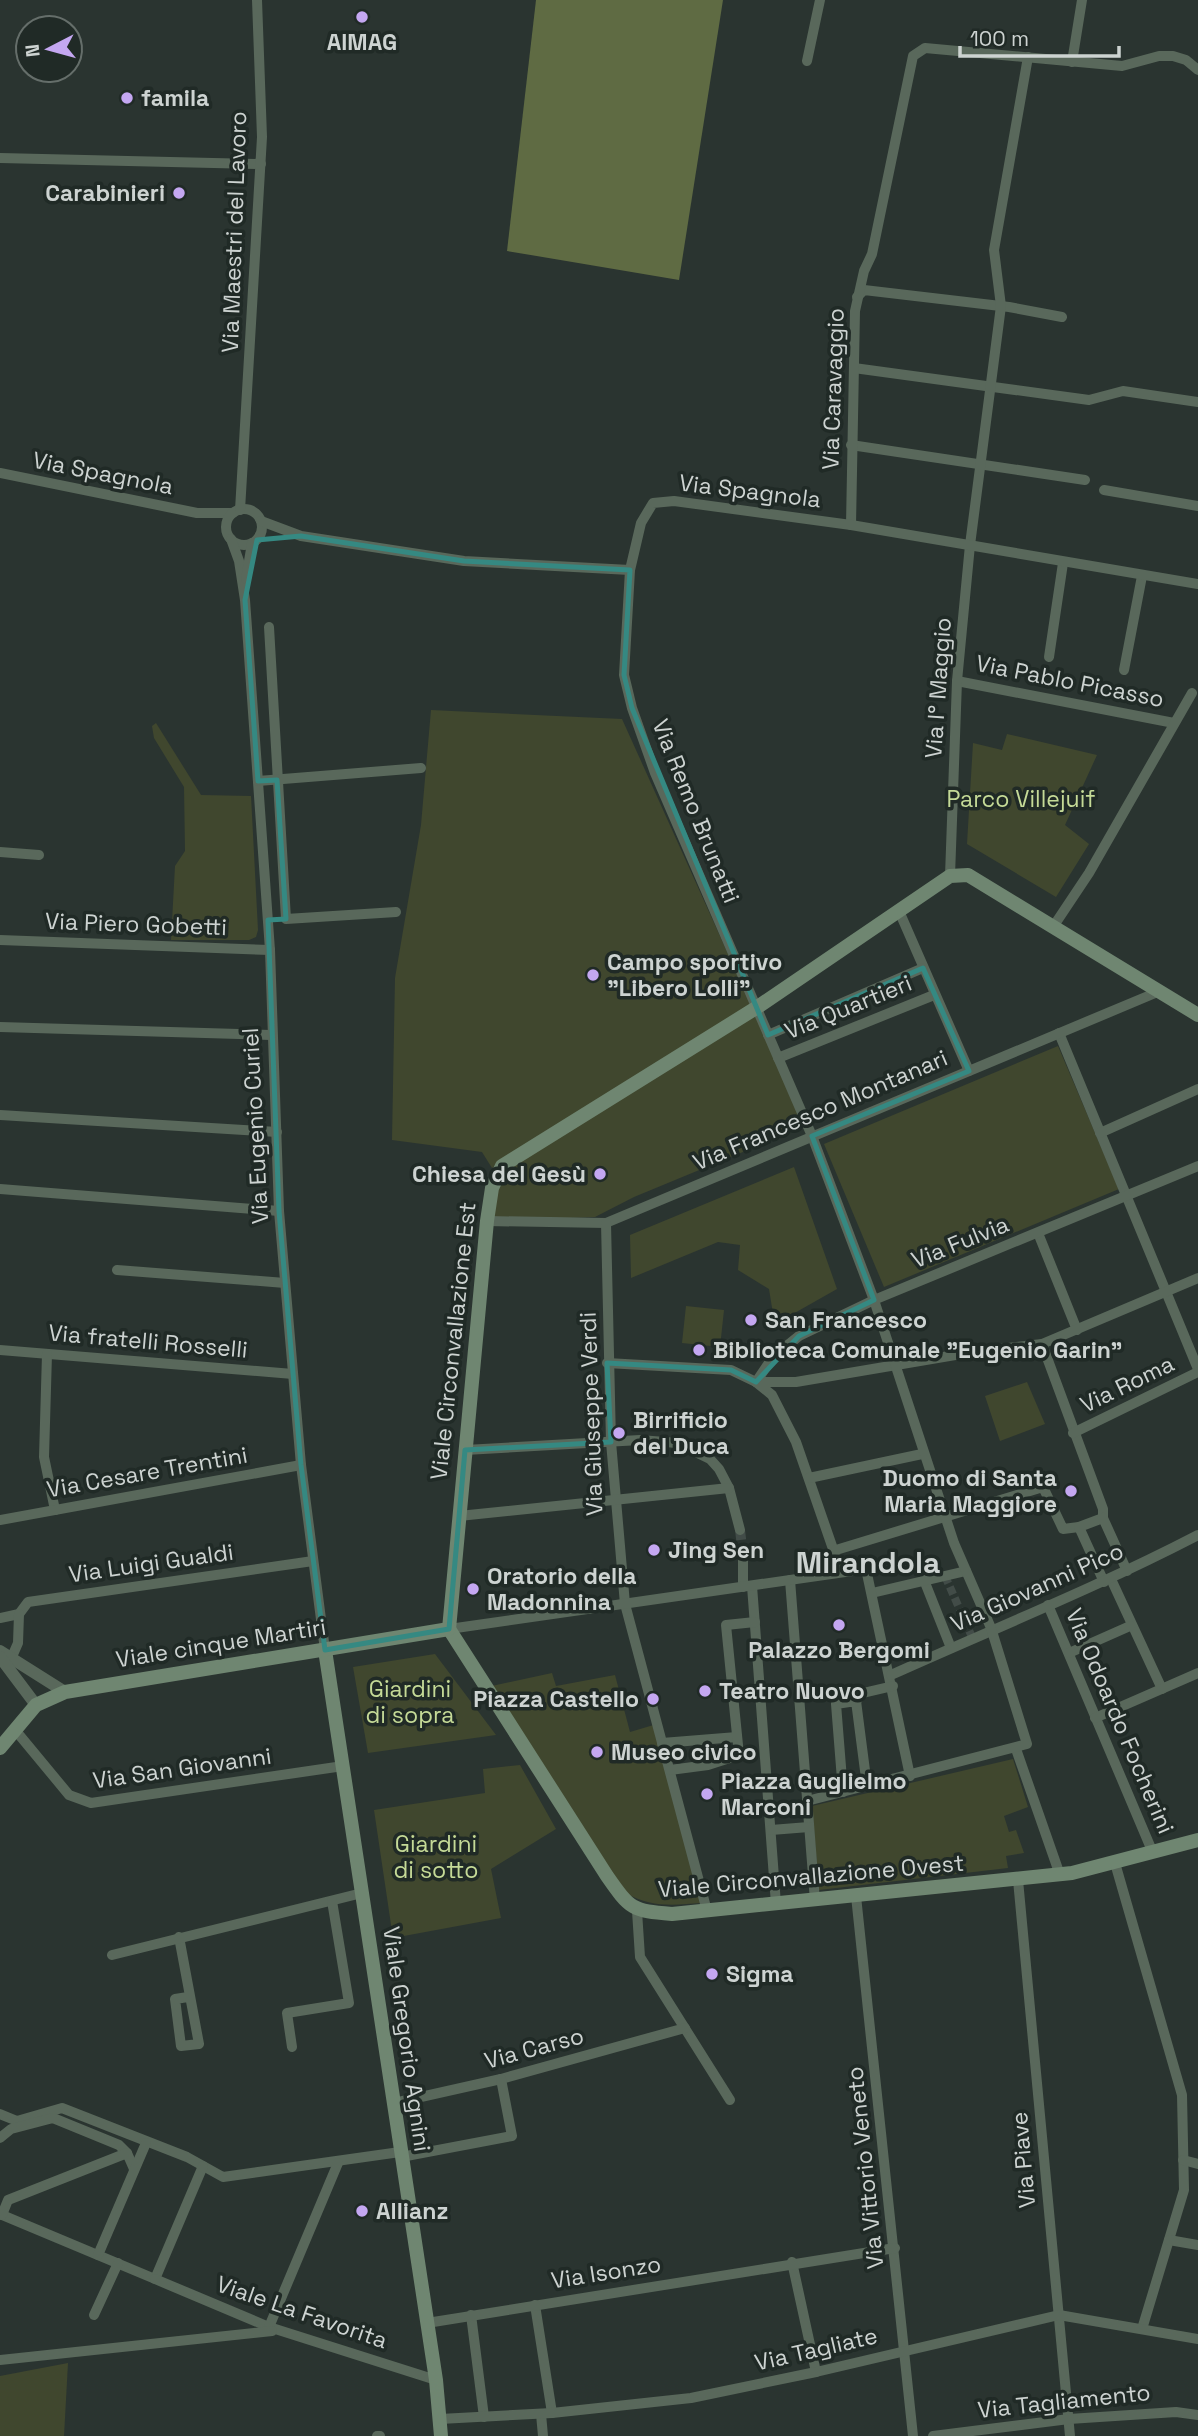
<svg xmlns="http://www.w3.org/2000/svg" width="1198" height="2436" font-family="'Space Grotesk',sans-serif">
<rect width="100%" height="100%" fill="#2a3430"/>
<g fill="#40472e">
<polygon points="431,710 622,719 752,1007 492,1168 482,1152 392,1140 395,978 421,825"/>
<polygon points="156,723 201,795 251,796 258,930 256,937 249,940 171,940 175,866 185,851 184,787 154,738 152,726"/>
<polygon points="1007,734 1097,755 1065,825 1089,844 1056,897 967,844 973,743 1002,750"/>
<polygon points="756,1008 803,1127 634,1197 595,1217 487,1221 502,1166"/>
<polygon points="1058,1046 1119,1189 884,1287 824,1144"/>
<polygon points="794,1167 837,1289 784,1319 774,1320 769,1289 738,1270 740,1245 718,1242 631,1278 630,1235"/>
<polygon points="686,1306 724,1310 720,1347 682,1343"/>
<polygon points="1027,1382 1045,1424 1000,1441 985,1396"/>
<polygon points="435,1654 496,1735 368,1753 353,1667"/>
<path d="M552,1673L556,1686L615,1675L630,1732L657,1724L702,1903C674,1905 651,1908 626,1893L487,1687Z"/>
<polygon points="1013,1759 1028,1807 1004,1816 1009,1832 1016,1830 1024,1853 1006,1856 1008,1868 819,1890 812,1806"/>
<polygon points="520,1765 556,1829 491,1869 501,1918 393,1938 374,1810 485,1793 483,1769"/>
<polygon points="68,2363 64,2436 0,2436 0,2376"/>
</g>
<polygon fill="#5f6b43" points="536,0 723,0 679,280 507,251"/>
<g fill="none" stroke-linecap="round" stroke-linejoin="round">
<polyline stroke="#424c48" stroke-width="8" stroke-dasharray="8 4" stroke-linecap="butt" points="945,1576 972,1637"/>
<polyline stroke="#424c48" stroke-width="10" stroke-dasharray="10 5" stroke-linecap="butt" points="740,1530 743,1555"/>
<g stroke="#59685b" stroke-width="10">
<polyline points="807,61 820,0"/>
<polyline points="1072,62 1082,0"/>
<polyline points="0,158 261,164"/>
<polyline points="857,297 864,290 1009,307 1062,317"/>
<polyline points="854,368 1089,400 1123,391 1198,402"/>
<polyline points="851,445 1085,480"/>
<polyline points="0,473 197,513 233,513"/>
<polyline points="1104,490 1198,506"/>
<circle cx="244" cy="527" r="18"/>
<polyline points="240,510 262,137 257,0"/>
<polyline points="261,521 301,536 464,561 630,570"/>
<polyline points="851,525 855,311 864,271 872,254 913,56 925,48 1122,66 1159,56 1173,56 1186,60 1198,70"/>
<polyline points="231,539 239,561 245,600 270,950 279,1211 301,1465 325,1650"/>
<polyline points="246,579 252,543"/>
<polyline points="269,627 286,919 396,912"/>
<polyline points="1049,657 1063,563"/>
<polyline points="1124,670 1142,576"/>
<polyline points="957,681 1174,723"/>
<polyline points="258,781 421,768"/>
<polyline points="0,852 39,855"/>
<polyline points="950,876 957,681 970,545 1001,306 994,250 1028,57"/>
<polyline points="899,911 969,1071"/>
<polyline points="1053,927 1089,873 1192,693"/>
<polyline points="0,940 270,950"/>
<polyline points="0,1027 271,1035"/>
<polyline points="1059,1033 1198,1369"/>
<polyline points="768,1035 923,968"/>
<polyline points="778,1058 934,995"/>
<polyline points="0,1115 277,1132"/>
<polyline points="1100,1133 1198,1089"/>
<polyline points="0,1189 279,1211"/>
<polyline points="487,1221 606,1223 1160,991"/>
<polyline points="606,1223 611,1442 625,1604 707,1911"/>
<polyline points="1038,1233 1077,1330"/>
<polyline points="117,1270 285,1283"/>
<polyline points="1042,1344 1103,1509 1103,1518"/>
<polyline points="0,1350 293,1374"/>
<polyline points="47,1354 44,1457 55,1510"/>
<polyline points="607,1363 731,1370 756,1382 772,1395 796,1442 841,1572"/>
<polyline points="756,1382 773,1357 799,1336 874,1300 1198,1166"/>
<polyline points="756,1382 796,1382 967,1353 1042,1344 1198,1278"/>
<polyline points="1073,1433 1198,1372"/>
<polyline points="465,1450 640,1440 677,1443 710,1459 719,1469 729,1488 740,1530"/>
<polyline points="809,1478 922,1454"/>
<polyline points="459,1516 729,1488"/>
<polyline points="0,1520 301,1465"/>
<polyline points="836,1550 1043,1487 1063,1529 1079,1527"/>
<polyline points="1111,1579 1162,1689"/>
<polyline points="790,1580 815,1901"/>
<polyline points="924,1580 951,1648"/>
<polyline points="1104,1582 1079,1527 1103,1518 1127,1571"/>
<polyline points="752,1586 776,1904"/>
<polyline points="743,1587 743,1555"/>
<polyline points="872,1593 966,1571"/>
<polyline points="1048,1605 1153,1853"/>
<polyline points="0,1618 19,1614 28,1602 313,1561"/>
<polyline points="449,1629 866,1569 910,1776"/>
<polyline points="1069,1653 1130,1626"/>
<polyline points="11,1659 18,1643 19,1614"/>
<path d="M891,1675C993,1629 1098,1587 1198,1535"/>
<polyline points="856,1701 863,1693 893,1686"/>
<polyline points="1095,1718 1198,1673"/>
<polyline points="16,1731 69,1795 91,1803 343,1766"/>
<polyline points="662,1743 737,1737"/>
<polyline points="1016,1749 1060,1875"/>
<polyline points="670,1770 708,1765 739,1755 726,1625 755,1622"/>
<polyline points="843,1792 836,1704 856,1701 867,1786"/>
<polyline points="807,1801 1027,1744 991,1628 954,1543 874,1300 812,1136 655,773 632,708 624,675 630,570 641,523 653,503 674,501 851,525 1198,584"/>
<polyline points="771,1830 809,1827"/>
<polyline points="1115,1863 1182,2095 1184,2190 1142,2329"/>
<polyline points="1018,1880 1070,2436"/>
<polyline points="856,1896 913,2436"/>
<polyline points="637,1911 640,1957 730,2100"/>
<polyline points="179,1937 199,2044 181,2046 175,1999 188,1997"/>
<polyline points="112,1955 362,1893"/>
<polyline points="292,2047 287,2013 349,2003 332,1901"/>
<polyline points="394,2103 501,2079 685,2028"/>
<polyline points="0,2114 17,2121 62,2108 187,2157 223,2177 400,2152"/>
<polyline points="0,2138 11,2129 53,2118 119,2145 127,2153"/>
<polyline points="401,2157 512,2136 501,2079"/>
<polyline points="1183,2160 1198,2164"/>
<polyline points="0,2214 155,2279 203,2166"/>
<polyline points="2,2215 8,2200 127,2153 134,2169"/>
<polyline points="1169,2240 1198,2245"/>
<polyline points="98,2255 146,2143"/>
<polyline points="792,2262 816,2372"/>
<polyline points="155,2279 269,2327 436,2380"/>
<polyline points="535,2305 552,2413"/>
<polyline points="94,2315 118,2263"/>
<polyline points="471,2315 484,2417"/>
<polyline points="427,2323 895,2248"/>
<polyline points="269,2327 338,2163"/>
<polyline points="0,2360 272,2331"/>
<polyline points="541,2414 543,2436"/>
<polyline points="440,2419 552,2413 691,2398 816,2372 1059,2315 1198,2339"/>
<polyline points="377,2436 380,2436"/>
<polyline points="933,2436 1069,2419 1176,2412 1198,2415"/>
</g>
<g stroke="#59685b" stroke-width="12">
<polyline points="0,1651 65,1692"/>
<polyline points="0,1657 36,1705"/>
</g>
<g stroke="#6f8671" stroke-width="14">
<polyline points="449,1629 487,1221 492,1188 502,1166 756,1008 950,876 968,875 1198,1015"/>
<path d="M449,1629L607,1876C630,1909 632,1911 672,1914L1072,1873L1198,1840"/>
<polyline points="325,1650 436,2380 441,2436"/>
<polyline points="0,1748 36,1705 65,1692 449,1629"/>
</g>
</g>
<path fill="none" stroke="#358982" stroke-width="5" stroke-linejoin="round" d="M301,536L464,561L630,570L624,675L632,708L768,1035L923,968L969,1071L812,1136L874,1300L799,1336L756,1382L731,1370L607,1363L611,1442L465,1450L449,1629L325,1650L301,1465L279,1211L268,920L286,919L277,780L258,781L245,600L257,540Z"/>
<g fill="#c4a7f1" stroke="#202a26" stroke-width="2.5">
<circle cx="362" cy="17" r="7"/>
<circle cx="127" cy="98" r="7"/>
<circle cx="179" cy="193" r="7"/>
<circle cx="593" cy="975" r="7"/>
<circle cx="600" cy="1174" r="7"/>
<circle cx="751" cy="1320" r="7"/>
<circle cx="699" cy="1350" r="7"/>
<circle cx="619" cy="1433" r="7"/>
<circle cx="1071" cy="1491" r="7"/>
<circle cx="654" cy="1550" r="7"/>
<circle cx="473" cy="1589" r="7"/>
<circle cx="839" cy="1625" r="7"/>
<circle cx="705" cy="1691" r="7"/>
<circle cx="653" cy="1699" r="7"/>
<circle cx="597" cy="1752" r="7"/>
<circle cx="707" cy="1794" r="7"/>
<circle cx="712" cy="1974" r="7"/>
<circle cx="362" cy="2211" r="7"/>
</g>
<g text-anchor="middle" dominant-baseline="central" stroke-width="7" stroke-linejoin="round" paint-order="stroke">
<g font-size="23" font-weight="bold" fill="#cdd3d1" stroke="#202a26" text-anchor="start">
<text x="362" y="42" text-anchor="middle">AIMAG</text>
<text x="141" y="98">famila</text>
<text x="165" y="193" text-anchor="end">Carabinieri</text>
<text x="607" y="962">Campo sportivo<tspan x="607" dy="26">"Libero Lolli"</tspan></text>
<text x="586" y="1174" text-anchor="end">Chiesa del Gesù</text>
<text x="765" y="1320">San Francesco</text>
<text x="713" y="1350">Biblioteca Comunale "Eugenio Garin"</text>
<text x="633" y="1420">Birrificio<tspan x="633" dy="26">del Duca</tspan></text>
<text x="1057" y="1478" text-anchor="end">Duomo di Santa<tspan x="1057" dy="26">Maria Maggiore</tspan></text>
<text x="668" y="1550">Jing Sen</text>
<text x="487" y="1576">Oratorio della<tspan x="487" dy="26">Madonnina</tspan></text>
<text x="839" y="1650" text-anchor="middle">Palazzo Bergomi</text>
<text x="719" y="1691">Teatro Nuovo</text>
<text x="639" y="1699" text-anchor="end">Piazza Castello</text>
<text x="611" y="1752">Museo civico</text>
<text x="721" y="1781">Piazza Guglielmo<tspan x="721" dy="26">Marconi</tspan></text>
<text x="726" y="1974">Sigma</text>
<text x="376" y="2211">Allianz</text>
</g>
<g font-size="23" fill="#cdd3d1" stroke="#202a26">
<text transform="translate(234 232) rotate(-88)">Via Maestri del Lavoro</text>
<text transform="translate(833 389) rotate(-88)">Via Caravaggio</text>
<text transform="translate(103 473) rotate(11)">Via Spagnola</text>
<text transform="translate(750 491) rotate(7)">Via Spagnola</text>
<text transform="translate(1070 681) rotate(11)">Via Pablo Picasso</text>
<text transform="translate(938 688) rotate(-86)">Via I° Maggio</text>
<text transform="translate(696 811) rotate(68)">Via Remo Brunatti</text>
<text transform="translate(136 924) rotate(2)">Via Piero Gobetti</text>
<text transform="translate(848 1007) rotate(-22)">Via Quartieri</text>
<text transform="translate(820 1110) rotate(-23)">Via Francesco Montanari</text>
<text transform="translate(255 1126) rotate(-93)">Via Eugenio Curiel</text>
<text transform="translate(960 1242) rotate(-22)">Via Fulvia</text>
<text transform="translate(148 1341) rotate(5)">Via fratelli Rosselli</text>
<text transform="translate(453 1341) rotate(-84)">Viale Circonvallazione Est</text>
<text transform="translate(1127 1384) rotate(-26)">Via Roma</text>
<text transform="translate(591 1414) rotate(-92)">Via Giuseppe Verdi</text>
<text transform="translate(147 1472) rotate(-10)">Via Cesare Trentini</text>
<text transform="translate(151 1563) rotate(-8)">Via Luigi Gualdi</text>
<text transform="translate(1037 1587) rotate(-24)">Via Giovanni Pico</text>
<text transform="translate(221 1643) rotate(-9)">Viale cinque Martiri</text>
<text transform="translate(1120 1721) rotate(67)">Via Odoardo Focherini</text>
<text transform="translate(182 1768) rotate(-8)">Via San Giovanni</text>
<text transform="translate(811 1876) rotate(-5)">Viale Circonvallazione Ovest</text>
<text transform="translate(407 2039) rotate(82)">Viale Gregorio Agnini</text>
<text transform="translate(534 2048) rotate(-15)">Via Carso</text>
<text transform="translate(1023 2160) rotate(-95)">Via Piave</text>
<text transform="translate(865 2168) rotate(-96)">Via Vittorio Veneto</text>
<text transform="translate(606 2272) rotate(-9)">Via Isonzo</text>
<text transform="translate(302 2312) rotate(19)">Viale La Favorita</text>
<text transform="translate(816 2349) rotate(-13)">Via Tagliate</text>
<text transform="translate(1064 2401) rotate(-6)">Via Tagliamento</text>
</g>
<g font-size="23" fill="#c5da97" stroke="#202a26">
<text x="1021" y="799">Parco Villejuif</text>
<text x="410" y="1689">Giardini<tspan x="410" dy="26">di sopra</tspan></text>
<text x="436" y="1844">Giardini<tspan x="436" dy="26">di sotto</tspan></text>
</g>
<g font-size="30" font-weight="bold" fill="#cdd3d1" stroke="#202a26">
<text x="868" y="1562">Mirandola</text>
</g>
</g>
<g transform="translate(49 49) rotate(264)"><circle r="33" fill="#202a26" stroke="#656e6a" stroke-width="2"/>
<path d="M0-5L12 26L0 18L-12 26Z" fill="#c4a7f1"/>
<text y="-10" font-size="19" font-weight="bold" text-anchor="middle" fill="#cdd3d1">N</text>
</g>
<path d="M960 46v10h159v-10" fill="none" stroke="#cdd3d1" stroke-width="3.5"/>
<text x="970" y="46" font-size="21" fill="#cdd3d1" stroke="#202a26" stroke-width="5" paint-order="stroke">100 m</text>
</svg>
